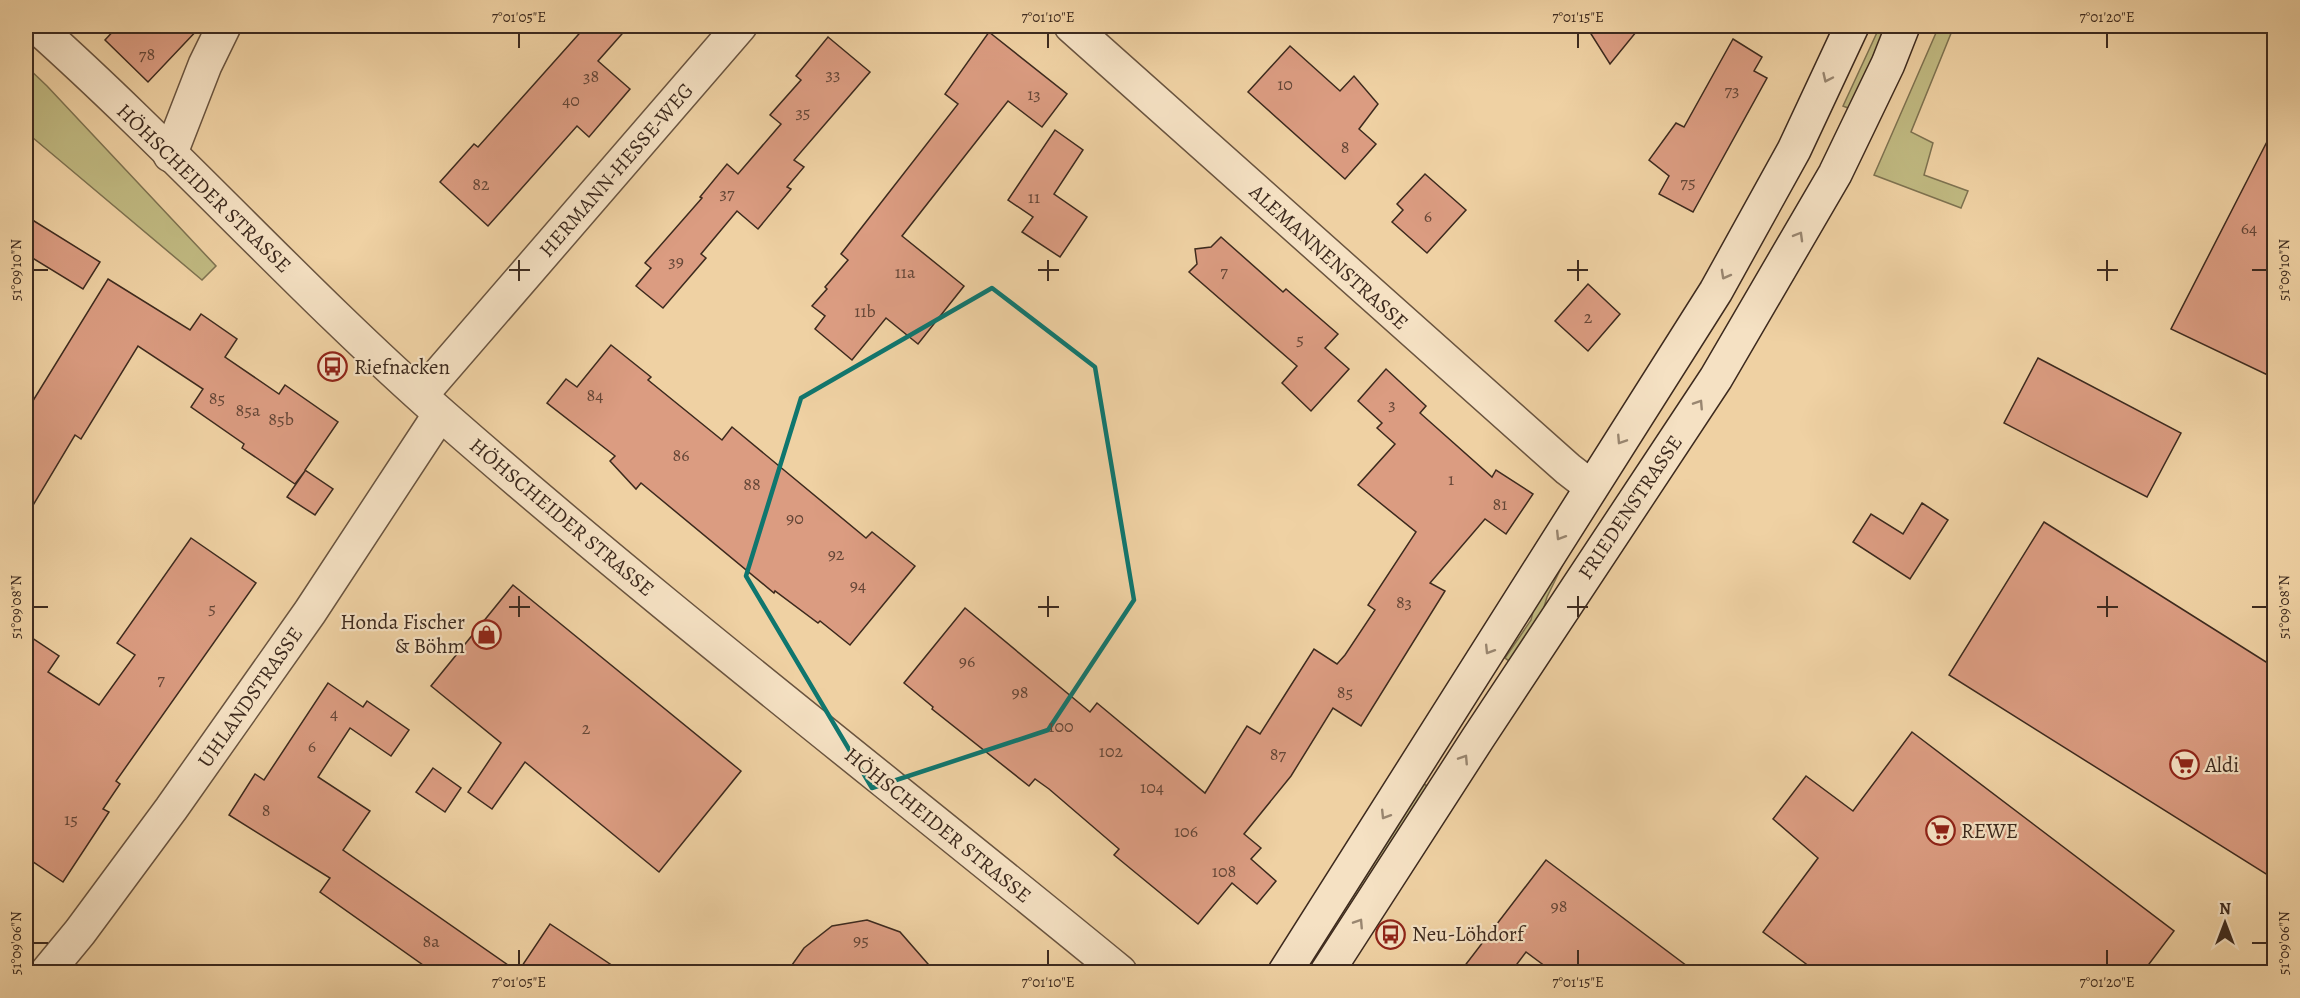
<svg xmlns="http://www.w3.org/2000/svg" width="2300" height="998" font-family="Alegreya,serif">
<rect width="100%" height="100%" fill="#efd1a3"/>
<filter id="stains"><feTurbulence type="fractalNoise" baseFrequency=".00333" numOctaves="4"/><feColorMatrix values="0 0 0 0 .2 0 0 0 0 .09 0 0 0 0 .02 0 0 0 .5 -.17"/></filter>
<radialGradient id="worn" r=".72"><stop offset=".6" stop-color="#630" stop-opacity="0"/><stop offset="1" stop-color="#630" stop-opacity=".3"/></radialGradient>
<g fill="#c0b981" stroke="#7e7250" stroke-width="1.5">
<polygon points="1880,26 1888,26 1853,110 1843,106"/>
<polygon points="1939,26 1954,26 1911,132 1933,143 1924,175 1968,191 1961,208 1874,175"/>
<polygon points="26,66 47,86 216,266 202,280 26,132"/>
<polygon points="1565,560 1547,597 1539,624 1513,664 1505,658 1531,620 1537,595"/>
<polygon points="1424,784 1432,789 1314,972 1303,971"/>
</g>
<g fill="#db9c81" stroke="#3d2a1e" stroke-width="1.5">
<polygon points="118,26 201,26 148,82 105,40"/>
<polygon points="586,26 629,26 598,61 630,89 589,137 577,126 488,226 440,182 474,144 478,147"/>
<polygon points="1586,26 1641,26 1610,64"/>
<polygon points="989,32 1067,94 1042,127 1008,101 902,236 964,286 918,344 886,318 852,360 815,329 825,316 812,306 827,289 825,287 848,260 841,254 958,104 945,94"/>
<polygon points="828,37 870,72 794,160 804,167 787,187 791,189 758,229 737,211 701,254 706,258 663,308 636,286 651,268 645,263 702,198 700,197 727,164 738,174 781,124 770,115 801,80 796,76"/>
<polygon points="1733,39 1762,57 1754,71 1767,78 1693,212 1659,194 1669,176 1649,160 1676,123 1684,127"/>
<polygon points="1290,46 1340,91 1354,76 1378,104 1359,129 1376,144 1345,179 1248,92"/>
<polygon points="2274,128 2274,378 2171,329"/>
<polygon points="1055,130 1083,150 1054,194 1087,217 1060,257 1022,232 1033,217 1008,200"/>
<polygon points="1425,174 1466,210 1427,253 1392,222 1403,210 1397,204"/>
<polygon points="26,216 100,262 83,289 26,254"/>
<polygon points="1221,237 1283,292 1286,289 1338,334 1325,348 1349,369 1311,411 1282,383 1297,366 1189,272 1197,264 1195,249 1211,247"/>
<polygon points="108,279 190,330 201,314 237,339 225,357 279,394 285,385 338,422 305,470 333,489 315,515 287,497 305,471 295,484 242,448 244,444 191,407 203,389 138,346 81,439 75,435 26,517 26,412"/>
<polygon points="1588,284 1620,314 1588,351 1555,321"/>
<polygon points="611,345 651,377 648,380 722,440 732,427 866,538 872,532 915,566 850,645 820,621 818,623 775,591 774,593 641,483 636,489 610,461 615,456 547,403 566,379 577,387"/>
<polygon points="2038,358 2181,433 2147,497 2004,423"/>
<polygon points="1386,369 1426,406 1420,413 1492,477 1496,470 1533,494 1506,534 1485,519 1430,583 1445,591 1361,726 1333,708 1291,776 1244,834 1261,848 1251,859 1276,881 1257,904 1232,883 1198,924 1114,855 1119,849 1049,789 1035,779 1029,786 932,709 933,707 904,683 965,608 1090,712 1097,703 1205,793 1247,726 1260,734 1314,649 1337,664 1345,655 1375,610 1368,605 1416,532 1358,485 1395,444 1377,428 1382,423 1358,401"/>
<polygon points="1922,503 1948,520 1910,579 1853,542 1871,514 1903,534"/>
<polygon points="2044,522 2274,667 2274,879 1949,675"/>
<polygon points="191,538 256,583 116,781 120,784 103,809 109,812 63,882 26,857 26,634 59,656 48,672 99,705 135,655 117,643"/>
<polygon points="513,585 741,771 659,872 525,762 492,809 468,792 501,743 431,686"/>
<polygon points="328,683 363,707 367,701 409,730 391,756 350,728 318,777 370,811 343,850 518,972 550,924 622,972 433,972 320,892 330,878 229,815 255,774 264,780"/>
<polygon points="1912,732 2174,931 2143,972 1817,972 1763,932 1818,858 1773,819 1806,776 1853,811"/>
<polygon points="433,768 461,788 445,812 416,792"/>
<polygon points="1546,860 1695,972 1553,972 1526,952 1511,972 1460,972"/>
<polygon points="867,920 900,932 935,972 787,972 804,948 832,926"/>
</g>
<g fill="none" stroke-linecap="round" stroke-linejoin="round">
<defs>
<g id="minor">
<polyline points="1071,26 1568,469 1590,486"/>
<polyline points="170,155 205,65 224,26"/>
<polyline points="421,395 740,26"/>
<polyline points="47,972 80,932 171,809 310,612 440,414"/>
</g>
<path id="tertiary" d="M36,26C176,151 302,292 443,416C663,609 895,787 1120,972"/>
<g id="secondary">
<polyline points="1285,972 1716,291 1794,150 1852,26"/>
<polyline points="1327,972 1478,738 1716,378 1835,174 1888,64 1903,26"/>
</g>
</defs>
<use href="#minor" stroke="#6a543f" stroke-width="36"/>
<use href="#tertiary" stroke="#6a543f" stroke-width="36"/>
<use href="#secondary" stroke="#3d2a1e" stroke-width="36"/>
<use href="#minor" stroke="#f5e1c3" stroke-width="33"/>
<use href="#tertiary" stroke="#f5e1c3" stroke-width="33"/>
<use href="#secondary" stroke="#f5e1c3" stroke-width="33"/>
</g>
<defs><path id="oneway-chevron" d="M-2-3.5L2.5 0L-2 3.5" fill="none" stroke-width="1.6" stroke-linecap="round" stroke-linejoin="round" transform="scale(1.5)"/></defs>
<g stroke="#998670">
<use href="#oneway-chevron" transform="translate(1827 78) rotate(115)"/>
<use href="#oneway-chevron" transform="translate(1799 236) rotate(-60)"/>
<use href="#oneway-chevron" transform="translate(1725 275) rotate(119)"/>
<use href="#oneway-chevron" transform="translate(1699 404) rotate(-57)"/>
<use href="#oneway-chevron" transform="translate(1621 440) rotate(123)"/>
<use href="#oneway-chevron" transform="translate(1560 536) rotate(122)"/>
<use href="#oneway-chevron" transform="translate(1489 650) rotate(122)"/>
<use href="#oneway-chevron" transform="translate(1464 759) rotate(-57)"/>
<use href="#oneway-chevron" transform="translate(1385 815) rotate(122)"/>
<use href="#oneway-chevron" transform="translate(1359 923) rotate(-57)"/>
</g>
<path fill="none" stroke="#0f766e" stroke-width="4.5" stroke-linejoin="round" d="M992,288L1095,367L1134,600L1048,730L872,788L746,576L801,398Z"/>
<path fill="none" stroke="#3d2a1e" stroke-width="2" d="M519,33V48M1048,33V48M1578,33V48M2107,33V48M519,260V281M1048,260V281M1578,260V281M2107,260V281M33,270H48M509,270H530M1038,270H1059M1567,270H1588M2097,270H2118M2252,270H2267M519,596V617M1048,596V617M1578,596V617M2107,596V617M33,607H48M509,607H530M1038,607H1059M1567,607H1588M2097,607H2118M2252,607H2267M33,943H48M2252,943H2267M519,950V965M1048,950V965M1578,950V965M2107,950V965"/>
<defs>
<symbol id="bus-ring" viewBox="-11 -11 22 22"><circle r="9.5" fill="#f5e1c3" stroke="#8f2418" stroke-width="1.5"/><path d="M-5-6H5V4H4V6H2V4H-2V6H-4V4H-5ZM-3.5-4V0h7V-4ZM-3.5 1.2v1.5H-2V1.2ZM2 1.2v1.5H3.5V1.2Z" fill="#8f2418"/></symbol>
<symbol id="shop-ring" viewBox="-11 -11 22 22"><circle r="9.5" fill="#f5e1c3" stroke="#8f2418" stroke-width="1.5"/><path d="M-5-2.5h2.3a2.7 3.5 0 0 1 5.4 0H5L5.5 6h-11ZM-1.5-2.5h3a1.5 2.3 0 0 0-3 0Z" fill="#8f2418"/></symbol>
<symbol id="supermarket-ring" viewBox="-11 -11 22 22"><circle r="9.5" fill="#f5e1c3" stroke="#8f2418" stroke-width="1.5"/><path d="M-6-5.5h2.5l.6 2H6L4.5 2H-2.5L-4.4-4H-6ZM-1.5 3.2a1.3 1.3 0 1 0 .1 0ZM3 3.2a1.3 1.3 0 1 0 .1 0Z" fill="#8f2418"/></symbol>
</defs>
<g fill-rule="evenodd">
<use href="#bus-ring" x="316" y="350" width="33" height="33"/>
<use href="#shop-ring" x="470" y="618" width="33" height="33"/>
<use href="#supermarket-ring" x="2168" y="748" width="33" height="33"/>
<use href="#supermarket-ring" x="1924" y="814" width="33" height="33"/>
<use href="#bus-ring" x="1374" y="918" width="33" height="33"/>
</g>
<g text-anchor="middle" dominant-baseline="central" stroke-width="4.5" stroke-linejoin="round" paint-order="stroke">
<g font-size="18" fill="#644637">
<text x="147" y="54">78</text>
<text x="833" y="74">33</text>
<text x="591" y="76">38</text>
<text x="1285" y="84">10</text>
<text x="1732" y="90">73</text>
<text x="1034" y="94">13</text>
<text x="571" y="100">40</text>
<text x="803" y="112">35</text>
<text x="1345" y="147">8</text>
<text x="1688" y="182">75</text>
<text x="481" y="184">82</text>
<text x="727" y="193">37</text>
<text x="1034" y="197">11</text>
<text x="1428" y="216">6</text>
<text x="2249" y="228">64</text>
<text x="676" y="261">39</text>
<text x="1224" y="271">7</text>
<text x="905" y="272">11a</text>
<text x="865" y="311">11b</text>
<text x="1588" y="317">2</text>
<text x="1300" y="339">5</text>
<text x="595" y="395">84</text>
<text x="217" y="398">85</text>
<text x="1392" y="404">3</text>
<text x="248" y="410">85a</text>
<text x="281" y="419">85b</text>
<text x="681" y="455">86</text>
<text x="1451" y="479">1</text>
<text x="752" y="484">88</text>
<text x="1500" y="504">81</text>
<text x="795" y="518">90</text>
<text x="836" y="554">92</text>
<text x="858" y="585">94</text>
<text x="1404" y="602">83</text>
<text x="212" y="608">5</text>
<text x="967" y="661">96</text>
<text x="161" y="679">7</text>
<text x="1020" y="692">98</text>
<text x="1345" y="692">85</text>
<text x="334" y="713">4</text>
<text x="1061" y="726">100</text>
<text x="586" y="728">2</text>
<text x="312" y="746">6</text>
<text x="1111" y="751">102</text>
<text x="1278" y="754">87</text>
<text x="1152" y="787">104</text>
<text x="266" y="810">8</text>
<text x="71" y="819">15</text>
<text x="1186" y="831">106</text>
<text x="1224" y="871">108</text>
<text x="1559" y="906">98</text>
<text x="861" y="940">95</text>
<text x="431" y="941">8a</text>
</g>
<g font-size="21" fill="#3d2a1e" stroke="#f5e1c3">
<text transform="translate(616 170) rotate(-49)">HERMANN-HESSE-WEG</text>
<text transform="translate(204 188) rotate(44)">HÖHSCHEIDER STRASSE</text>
<text transform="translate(1329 257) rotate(42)">ALEMANNENSTRASSE</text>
<text transform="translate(1630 507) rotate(-56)">FRIEDENSTRASSE</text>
<text transform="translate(562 517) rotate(40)">HÖHSCHEIDER STRASSE</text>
<text transform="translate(250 697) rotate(-55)">UHLANDSTRASSE</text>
<text transform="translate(938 825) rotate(39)">HÖHSCHEIDER STRASSE</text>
</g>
<g font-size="21" fill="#3d2a1e" stroke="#f5e1c3" text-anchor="start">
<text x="354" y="367">Riefnacken</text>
<text x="465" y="622" text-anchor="end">Honda Fischer<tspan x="465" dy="24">&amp; Böhm</tspan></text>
<text x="2205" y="765">Aldi</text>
<text x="1961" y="831">REWE</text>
<text x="1412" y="934">Neu-Löhdorf</text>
</g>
</g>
<rect width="2300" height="998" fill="none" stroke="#efd1a3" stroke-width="66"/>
<g transform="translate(2225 923)" stroke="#f5e1c3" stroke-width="4.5" paint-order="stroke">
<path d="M0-4.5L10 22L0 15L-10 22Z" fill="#3d2a1e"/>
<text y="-9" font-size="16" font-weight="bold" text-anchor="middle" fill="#3d2a1e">N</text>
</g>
<rect x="33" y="33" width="2234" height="932" fill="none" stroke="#3d2a1e" stroke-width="2"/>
<g font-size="15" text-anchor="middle" fill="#3d2a1e">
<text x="519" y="22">7°01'05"E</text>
<text x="1048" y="22">7°01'10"E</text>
<text x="1578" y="22">7°01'15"E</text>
<text x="2107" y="22">7°01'20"E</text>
<text transform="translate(16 270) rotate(-90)" y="5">51°09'10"N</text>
<text transform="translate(2284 270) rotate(-90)" y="5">51°09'10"N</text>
<text transform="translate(16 607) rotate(-90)" y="5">51°09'08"N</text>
<text transform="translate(2284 607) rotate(-90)" y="5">51°09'08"N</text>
<text transform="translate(16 943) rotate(-90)" y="5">51°09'06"N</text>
<text transform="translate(2284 943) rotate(-90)" y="5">51°09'06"N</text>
<text x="519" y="987">7°01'05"E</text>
<text x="1048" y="987">7°01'10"E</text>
<text x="1578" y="987">7°01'15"E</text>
<text x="2107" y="987">7°01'20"E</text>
</g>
<rect width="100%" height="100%" filter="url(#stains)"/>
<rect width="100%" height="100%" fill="url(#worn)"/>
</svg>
